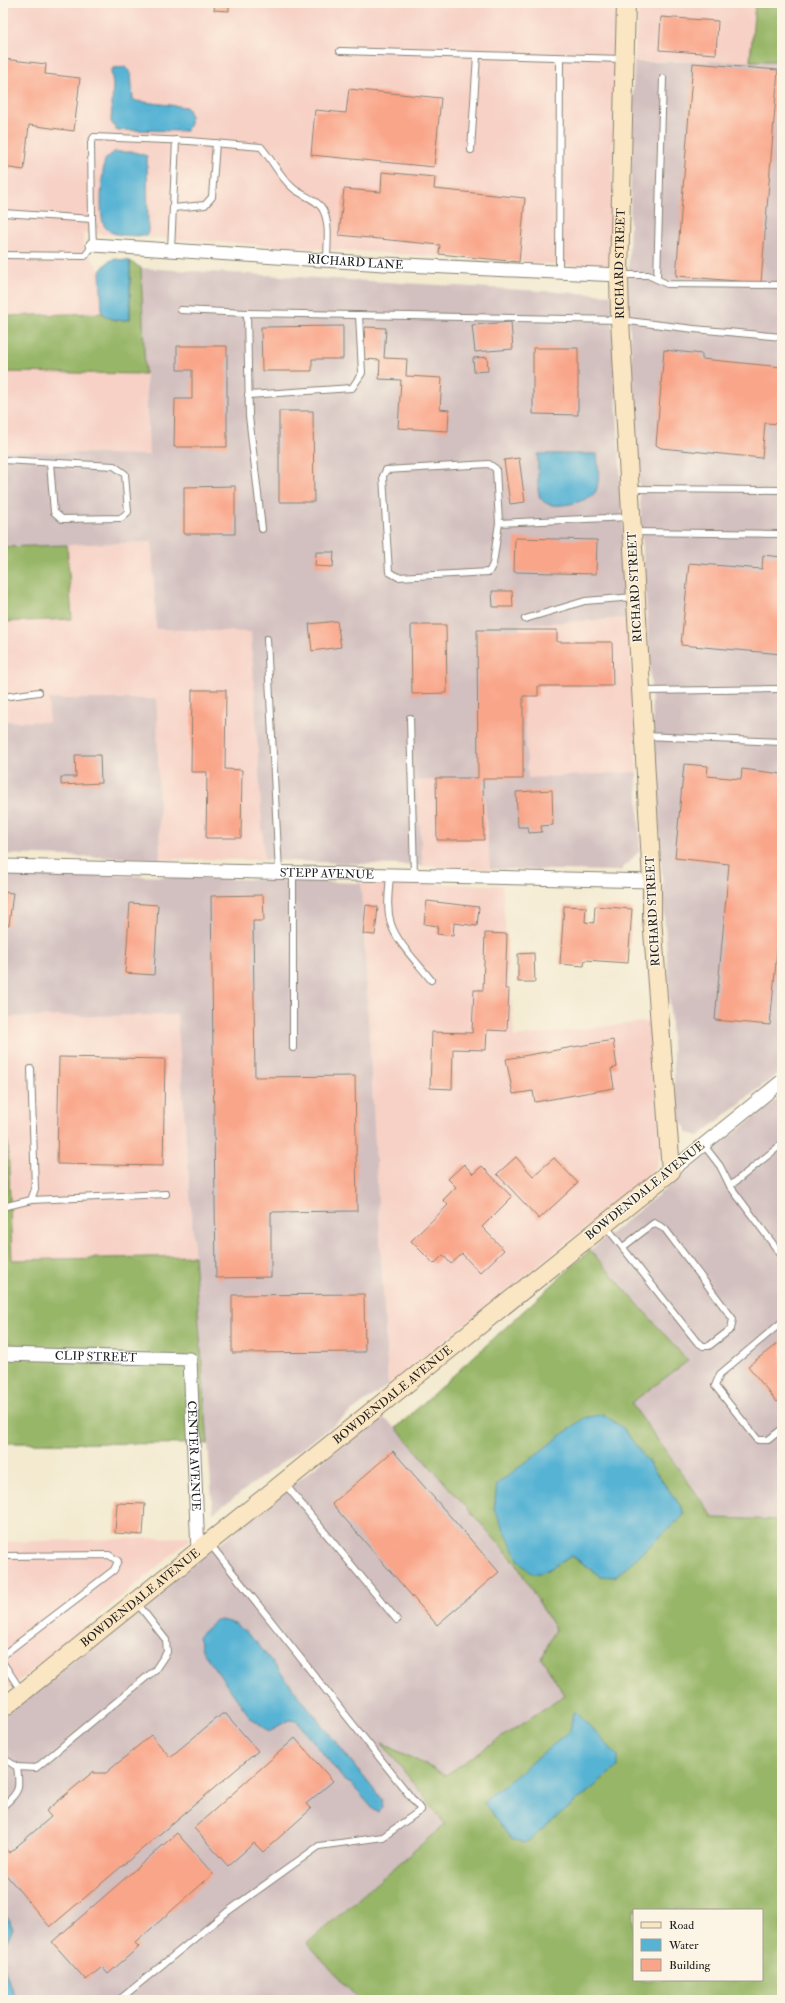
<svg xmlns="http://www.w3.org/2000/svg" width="785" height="2003" font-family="'IM FELL Double Pica',serif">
<rect width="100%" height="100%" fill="#fcf5e5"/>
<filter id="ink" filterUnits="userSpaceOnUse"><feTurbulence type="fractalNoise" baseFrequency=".025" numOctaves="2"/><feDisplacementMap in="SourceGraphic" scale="8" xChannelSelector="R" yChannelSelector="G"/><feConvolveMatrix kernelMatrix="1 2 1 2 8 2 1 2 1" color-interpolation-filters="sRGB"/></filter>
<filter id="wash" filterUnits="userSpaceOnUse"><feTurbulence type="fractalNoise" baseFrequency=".012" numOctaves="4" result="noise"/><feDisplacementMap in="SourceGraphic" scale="16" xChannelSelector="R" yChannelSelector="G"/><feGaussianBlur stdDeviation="0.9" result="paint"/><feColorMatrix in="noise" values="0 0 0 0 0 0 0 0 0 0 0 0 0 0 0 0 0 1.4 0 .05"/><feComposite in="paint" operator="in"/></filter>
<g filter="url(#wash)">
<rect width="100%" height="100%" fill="#f3ead0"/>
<g fill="#f7d1c6">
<polygon points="3,3 617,3 610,268 83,233 84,247 100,271 102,313 3,316"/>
<polygon points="638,3 755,3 750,61 634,61"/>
<polygon points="3,372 145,374 149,455 3,451"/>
<polygon points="152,542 156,629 251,631 264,860 160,859 157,699 49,699 49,722 3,721 3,622 71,619 67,545"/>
<polygon points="628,618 637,772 528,779 519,625"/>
<polygon points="484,777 490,869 423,866 416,781"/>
<polygon points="361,883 502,885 514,1037 652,1021 661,1151 656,1166 648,1178 388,1385"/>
<polygon points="177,1015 194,1256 12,1260 8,1142 3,1142 3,1017"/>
<polygon points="193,1537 3,1694 3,1542"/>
</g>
<g fill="#d2bfbf">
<polygon points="782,61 782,1070 699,1136 688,1133 676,1111 628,298 634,62"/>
<polygon points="141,268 611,295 628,618 519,625 528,778 637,772 640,851 620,871 490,869 483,778 416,781 423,866 264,860 251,632 156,629 152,542 3,547 3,451 149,455"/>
<polygon points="49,699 157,699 160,859 3,854 3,721 49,722"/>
<polygon points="3,872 361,883 388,1385 213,1513 177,1015 3,1017"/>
<polygon points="782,1095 782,1520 714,1518 631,1403 688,1361 590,1250"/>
<polygon points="380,1415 396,1428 515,1562 555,1629 542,1658 564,1695 446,1775 383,1744 445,1824 307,1942 359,2000 3,2000 3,1717"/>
</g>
<g fill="#97b668" stroke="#5a6942" fill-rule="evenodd">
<polygon points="755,3 782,3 782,61 750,61"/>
<path d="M130,261L141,268L145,374L3,372V316L102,313C111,320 119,322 130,319Z"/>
<polygon points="67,545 72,619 3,622 3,547"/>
<polygon points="3,1142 8,1142 12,1260 194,1256 208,1444 3,1443"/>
<path d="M590,1250L688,1361L631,1403L714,1518L782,1520V2000H359L307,1943L445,1824L382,1743L446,1775L564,1695L542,1658L555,1629L515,1562L396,1428ZM623,1428L682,1508L684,1515L601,1576L572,1556ZM634,1910H762V1980H634Z"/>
</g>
<g fill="#56b3d4" stroke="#396878">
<path d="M125,67L131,73L133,99L136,101L186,107C192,114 192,124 186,131L117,130L111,122L113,86L111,70L114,68Z"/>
<path d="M114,152H134L147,156L148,232L146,236C133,235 113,238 105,227C98,219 102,170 105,160C107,157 111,155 114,152Z"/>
<path d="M115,259L130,261V319C119,322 111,320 102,313L100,271L109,261Z"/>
<path d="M538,454H597C598,465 600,480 596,491C590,502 558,508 548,504C545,503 542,500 540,498L538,489Z"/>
<polygon points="603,1414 623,1428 682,1508 684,1515 615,1577 601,1576 572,1556 542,1573 531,1573 519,1561 494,1509 497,1484 584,1418"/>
<path d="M216,1620C236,1620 243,1630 257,1643L382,1800L383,1807L378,1812L375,1811L351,1784L344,1780L297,1721L289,1720L269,1731L250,1717L203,1652L198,1637Z"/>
<polygon points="573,1712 576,1712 618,1756 618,1767 526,1843 511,1839 484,1803 490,1796 570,1731"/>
<polygon points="3,1912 9,1920 13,1929 3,1949"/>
<polygon points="3,1964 12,1991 19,2000 3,2000"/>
</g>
<g id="blocks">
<g fill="#f9a589">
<polygon points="215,3 229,3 229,11 214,10"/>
<polygon points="661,17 718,21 716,54 659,50"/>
<polygon points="3,59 46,64 45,74 80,78 74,131 29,125 24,170 3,167"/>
<polygon points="693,63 778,70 761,283 676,276"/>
<polygon points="349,89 441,98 434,167 311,155 315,110 346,113"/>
<polygon points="382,172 435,177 434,189 525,198 519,262 439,254 440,245 339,235 344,189 381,192"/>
<polygon points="511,322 513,349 475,352 472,325"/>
<polygon points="343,326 343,359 312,359 312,371 262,371 261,327"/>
<polygon points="365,327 386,328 384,358 407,359 406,376 442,378 440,409 449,410 448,431 398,428 401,380 379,379 380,360 363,359"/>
<polygon points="177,346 227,346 227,447 174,447 175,399 192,399 192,370 177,370"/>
<polygon points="533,348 578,348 578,415 533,414"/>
<polygon points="664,350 702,354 702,359 782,367 782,424 765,423 762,458 661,448 656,445"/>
<polygon points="487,357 488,371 474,372 473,358"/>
<polygon points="279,411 313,411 314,502 279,502"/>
<polygon points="519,458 525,502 510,504 504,460"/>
<polygon points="235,486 235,534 184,534 184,487"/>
<polygon points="515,538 597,540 596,574 514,572"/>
<polygon points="316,552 334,552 333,567 315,566"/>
<polygon points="763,555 782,557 782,654 681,645 689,563 762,569"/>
<polygon points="492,591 512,591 513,607 493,607"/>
<polygon points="337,621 341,647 312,651 309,624"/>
<polygon points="411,625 446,625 447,693 412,694"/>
<polygon points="477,630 557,630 557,642 612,642 613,686 538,686 538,696 523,696 523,779 483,779 484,840 437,840 436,778 478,778"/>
<polygon points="192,690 226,690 225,769 242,770 241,838 206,838 207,772 191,772"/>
<polygon points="75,755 100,755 101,783 61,785 61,777 76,777"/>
<polygon points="684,764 708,766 707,776 741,779 742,769 782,774 782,899 770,1025 715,1020 729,864 675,858"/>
<polygon points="552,790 553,825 541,826 542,832 529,833 528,827 518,827 516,792"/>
<polygon points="3,892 13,893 9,925 3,925"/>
<polygon points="263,895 264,921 253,921 255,1077 355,1076 357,1211 271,1212 271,1277 216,1278 211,896"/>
<polygon points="427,901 479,907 477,926 454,923 453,936 437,934 438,926 424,924"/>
<polygon points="130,903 158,905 154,975 125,973"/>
<polygon points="366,905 378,907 375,935 363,934"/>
<polygon points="564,906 586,907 585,922 594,923 595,906 632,909 628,963 585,960 584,966 560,964"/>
<polygon points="485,933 507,934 505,989 509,989 507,1031 487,1030 486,1050 453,1049 452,1089 430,1088 432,1032 472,1033 474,990 483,990"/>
<polygon points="534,953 535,982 518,982 518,954"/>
<polygon points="613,1040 617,1067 611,1069 614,1088 535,1102 533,1091 513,1094 506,1059"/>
<polygon points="59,1057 165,1059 163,1166 57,1164"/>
<polygon points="516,1157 533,1176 554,1158 578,1183 539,1219 497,1174"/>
<polygon points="464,1164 473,1174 482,1166 512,1197 482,1227 504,1250 480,1273 462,1254 451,1264 443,1255 434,1264 411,1241 448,1205 443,1200 456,1187 448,1179"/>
<polygon points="364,1294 365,1352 232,1353 232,1295"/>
<polygon points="782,1340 782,1398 777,1402 748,1366"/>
<polygon points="393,1451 499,1572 437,1625 332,1504"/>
<polygon points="117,1503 145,1504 143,1535 115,1533"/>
<polygon points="222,1714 226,1714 258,1751 50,1927 7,1876 3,1879 3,1846 9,1853 51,1817 46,1811 94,1771 94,1773 106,1773 151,1735 170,1757"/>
<polygon points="295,1738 333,1781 306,1804 311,1809 263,1852 254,1843 228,1866 194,1828"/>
<polygon points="177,1833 213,1874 135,1943 139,1947 108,1974 102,1967 86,1980 52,1942"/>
</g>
</g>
</g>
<g filter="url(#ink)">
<use href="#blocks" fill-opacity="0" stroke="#888376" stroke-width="1"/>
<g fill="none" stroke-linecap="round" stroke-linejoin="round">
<defs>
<g id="lane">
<polyline points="340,51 623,59"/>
<polyline points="471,150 477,55"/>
<polyline points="173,208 205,205 212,197 216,143"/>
<polyline points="3,213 92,219 93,245 85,256 3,255"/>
<path d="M92,219L91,142L94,137L189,141L261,147C273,161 279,176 293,188C302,196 320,200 324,212C330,226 327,245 327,261"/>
<polyline points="171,250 176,140"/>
<polyline points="559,272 560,58"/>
<polyline points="620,275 648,275 667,284 782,285"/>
<polyline points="657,279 663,78"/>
<polyline points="181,310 247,313"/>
<polyline points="248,395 352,388 362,373 359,315"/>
<polyline points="3,460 114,466 125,474 128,512 121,518 62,519 54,512 50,463"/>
<polyline points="632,489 782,490"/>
<polyline points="499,523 493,564 489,572 398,577 389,572 383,476 386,470 489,464 496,469 499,523 629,517"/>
<polyline points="262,529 249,416 247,313 620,320 694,329 782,337"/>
<polyline points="633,532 782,534"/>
<polyline points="525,619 585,601 634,597"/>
<polyline points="267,639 279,872"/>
<polyline points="644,691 782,689"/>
<polyline points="3,697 39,692"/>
<polyline points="410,718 414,875"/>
<polyline points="645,736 782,742"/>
<path d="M390,875C389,891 386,908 391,924C397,943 419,964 431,980"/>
<polyline points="293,1048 293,873"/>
<polyline points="31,1069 35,1189 31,1200"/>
<polyline points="703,1144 720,1166 730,1186 782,1144"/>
<polyline points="730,1186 782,1256"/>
<polyline points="3,1207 31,1200 166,1194"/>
<polyline points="605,1225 697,1342 703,1346 709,1346 731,1329 733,1319 665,1229 654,1223 623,1247"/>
<polyline points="782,1322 720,1374 715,1386 758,1440 768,1440 782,1429"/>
<polyline points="285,1484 397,1620"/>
<polyline points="3,1556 109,1555 118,1561 114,1570 3,1655"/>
<polyline points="3,1663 22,1692"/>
<polyline points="3,1758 17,1767 36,1768 155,1670 167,1652 166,1640 137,1603"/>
<path d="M3,1806C20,1792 20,1788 17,1767"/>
<polyline points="119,2000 227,1912 319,1846 383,1837 421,1810 210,1544"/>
</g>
<g id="street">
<path id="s1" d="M93,245L384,264L619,275"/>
<path id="s2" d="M3,866L652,881"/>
<polyline points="671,1171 782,1081"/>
<path id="s3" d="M3,1354L190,1359L198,1552"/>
</g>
<g id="secondary">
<path id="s4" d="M3,1708L671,1171L652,918V881L620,320L619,275L626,3"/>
</g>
</defs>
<use href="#lane" stroke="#888376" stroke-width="8"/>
<use href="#street" stroke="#888376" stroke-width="15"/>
<use href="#secondary" stroke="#888376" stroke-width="20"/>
<use href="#lane" stroke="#fff" stroke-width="6"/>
<use href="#street" stroke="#fff" stroke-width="13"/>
<use href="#secondary" stroke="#fbe6c4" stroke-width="18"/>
</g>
</g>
<g text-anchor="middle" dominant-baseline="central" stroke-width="3" stroke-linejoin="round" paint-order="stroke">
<g font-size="12" fill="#1c1c1c" stroke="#fcf5e5">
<text stroke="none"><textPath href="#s1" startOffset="263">RICHARD LANE</textPath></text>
<text stroke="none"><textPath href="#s4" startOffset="1766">RICHARD STREET</textPath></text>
<text transform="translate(635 587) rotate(-93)">RICHARD STREET</text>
<text stroke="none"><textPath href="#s2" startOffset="324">STEPP AVENUE</textPath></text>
<text transform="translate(653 911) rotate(-93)">RICHARD STREET</text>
<text transform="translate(645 1191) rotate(-39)">BOWDENDALE AVENUE</text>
<text stroke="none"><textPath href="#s3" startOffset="93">CLIP STREET</textPath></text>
<text stroke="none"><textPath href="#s4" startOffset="500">BOWDENDALE AVENUE</textPath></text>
<text stroke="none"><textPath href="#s3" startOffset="284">CENTER AVENUE</textPath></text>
<text stroke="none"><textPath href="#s4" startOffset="176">BOWDENDALE AVENUE</textPath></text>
</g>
</g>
<rect width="785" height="2003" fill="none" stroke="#fcf5e5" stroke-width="16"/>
<rect x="633" y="1909" width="130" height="72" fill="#fcf5e5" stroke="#a29e95"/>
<rect x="641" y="1922" width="20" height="6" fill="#fbe6c4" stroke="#a29e95"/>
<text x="669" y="1929" font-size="12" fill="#1c1c1c">Road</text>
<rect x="641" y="1939" width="20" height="12" fill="#56b3d4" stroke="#a29e95"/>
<text x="669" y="1949" font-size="12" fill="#1c1c1c">Water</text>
<rect x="641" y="1959" width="20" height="12" fill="#f9a589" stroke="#a29e95"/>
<text x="669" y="1969" font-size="12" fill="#1c1c1c">Building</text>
</svg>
